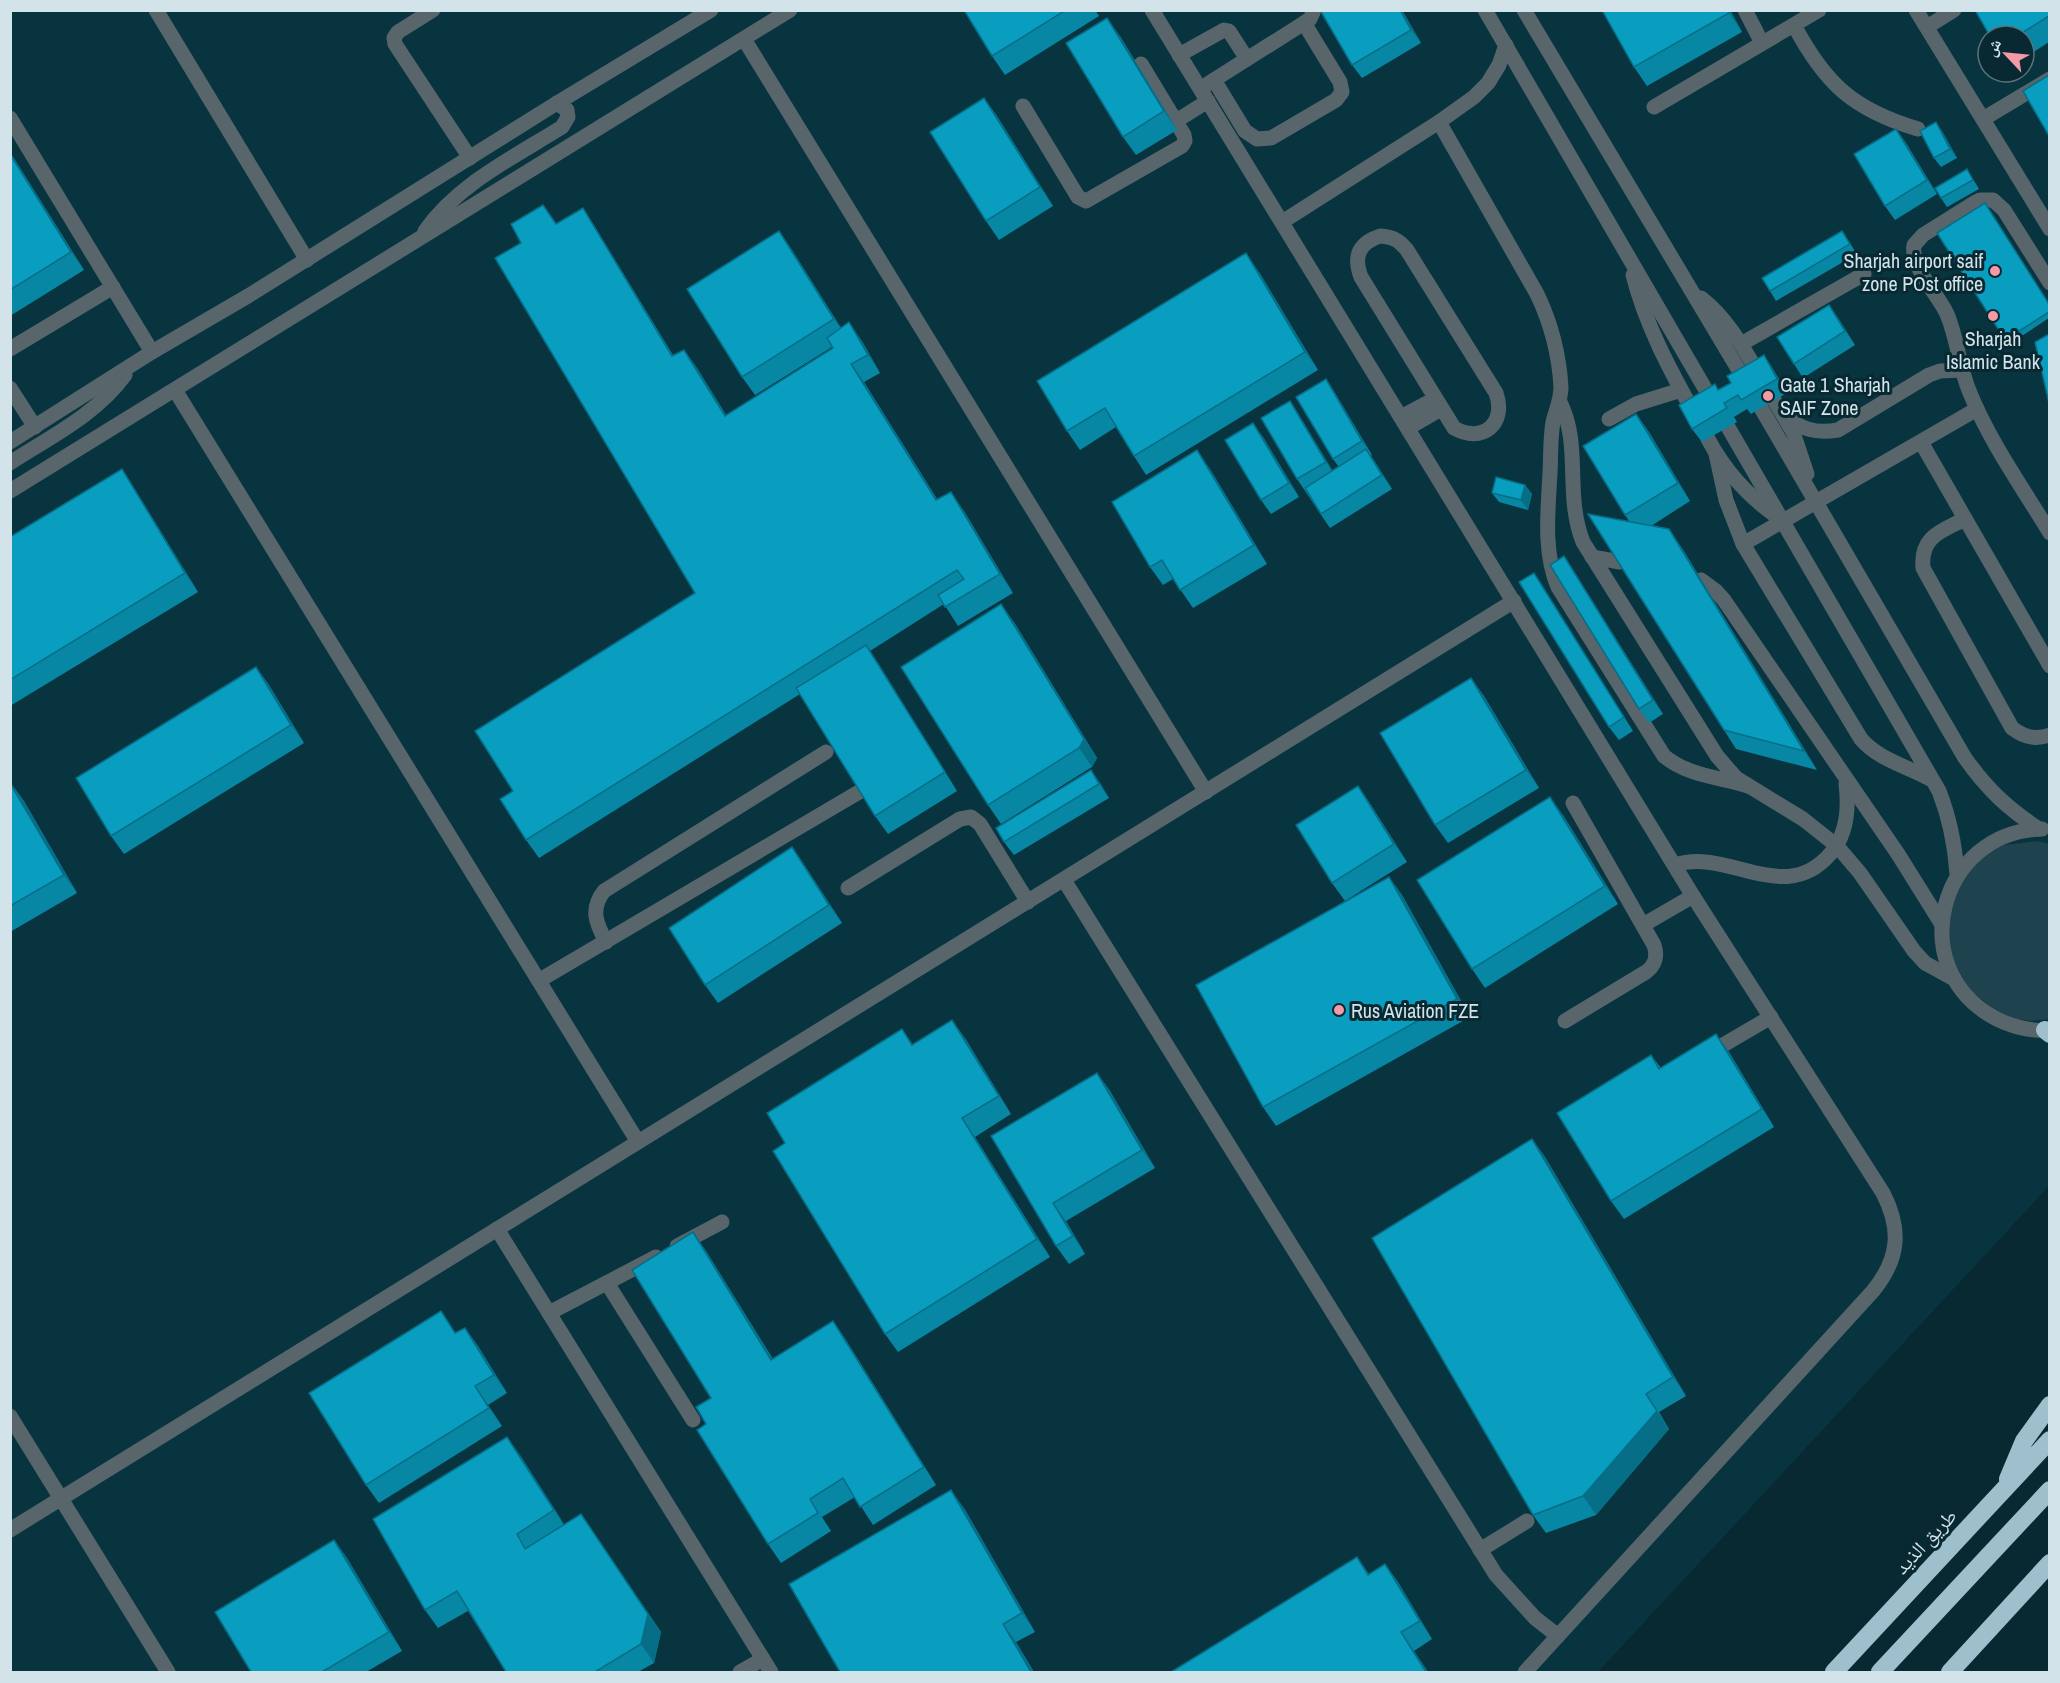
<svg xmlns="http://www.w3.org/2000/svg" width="2060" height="1683" font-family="'Archivo Narrow','Noto Naskh Arabic',sans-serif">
<rect width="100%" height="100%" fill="#082932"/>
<path fill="#07343f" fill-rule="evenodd" d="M11,11H2049V1186L1598,1672H11ZM1988,36H2024V72H1988Z"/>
<polygon fill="#1e424e" points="2038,841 2049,844 2049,1019 2031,1021 2004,1017 1954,978 1943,916 1954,886 1977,859 2004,845"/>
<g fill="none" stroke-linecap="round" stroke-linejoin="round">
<g stroke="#58656a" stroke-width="15">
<polyline points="156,10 307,260"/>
<polyline points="433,10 398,32 394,38 395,44 470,158"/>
<path d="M1152,10L1693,896L1883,1193C1902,1230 1899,1259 1873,1291L1525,1672"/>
<polyline points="1485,10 1714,404"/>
<polyline points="1524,10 1747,384"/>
<polyline points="1745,10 1762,43"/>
<polyline points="1916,10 2050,229"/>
<path d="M1794,25C1825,84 1854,110 1918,129"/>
<polyline points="1927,27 1954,10"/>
<polyline points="744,39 1206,792"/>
<polyline points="1179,55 1224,30 1229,31 1247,59"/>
<polyline points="1214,80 1245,131 1257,139 1271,138 1336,100 1342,92 1340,82 1304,23"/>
<polyline points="1206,85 1304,23 1310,19 1314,10"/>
<polyline points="1023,106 1078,197 1086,201 1182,146 1185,141 1184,135 1141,64"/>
<polyline points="1654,107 1819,10"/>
<polyline points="10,118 152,352"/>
<polyline points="1983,119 2050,79"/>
<polyline points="1176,121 1208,101"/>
<path d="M1439,122L1537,294C1551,323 1559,353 1561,387C1561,400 1556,410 1553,422C1550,439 1551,456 1550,473C1548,510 1543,552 1558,587L1664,756C1688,776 1719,777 1748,786"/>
<polyline points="1282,222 1439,122 1474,97 1488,83 1499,65 1506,45"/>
<path d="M425,231C458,184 514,157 562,127L568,117L567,110L557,103"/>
<path d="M1380,236C1393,237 1399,240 1407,250L1496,393C1507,424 1482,444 1454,428L1361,277C1353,256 1359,243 1380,236Z"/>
<path d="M1633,275C1646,326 1670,370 1695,415"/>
<path d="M2050,283L2004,210L1993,200H1980L1974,203L1923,235L1914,245C1910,267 1938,294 1947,314C1958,340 1959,368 1970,393C1990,442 2022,487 2050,533"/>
<path d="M1701,298C1728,319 1743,348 1760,376"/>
<polyline points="1741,344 1864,274"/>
<polyline points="10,349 113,287"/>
<polyline points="10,388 35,427"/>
<polyline points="175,390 638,1142"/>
<polyline points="1774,400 1793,432 1807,474"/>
<path d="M1560,402C1582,446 1564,494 1583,542L1717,756L1736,778L1803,819L1837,846L1860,873L1914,951L1925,963L1954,979"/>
<path d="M1761,408L1965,758C1987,789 2007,808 2039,829"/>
<path d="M1783,414C1800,429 1815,434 1838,430L1929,375L1940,371L1961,370"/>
<polyline points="1401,417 1435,399"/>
<polyline points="1609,419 1636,404 1681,390"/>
<path d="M1728,427L1939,791C1950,819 1955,845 1957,874"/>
<polyline points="1408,428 1441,409"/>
<path d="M1708,439C1724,469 1748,496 1776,516"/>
<polyline points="10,442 152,352 248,296 557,103 711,10"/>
<polyline points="1921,442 2050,666"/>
<path d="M1716,454L1726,500L1743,544L1861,739C1879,760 1907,766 1932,780"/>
<path d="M10,463C50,437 97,414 125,375"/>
<polyline points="10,491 790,10"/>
<path d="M1965,519C1942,531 1920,536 1923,568L2012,728C2024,737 2035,740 2050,735"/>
<polyline points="1743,544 1977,409"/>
<polyline points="1592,557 1620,562"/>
<polyline points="1701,580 1716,591 1724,600 1898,854 1941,923"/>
<path d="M2042,829C1940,831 1903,966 1993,1017C2009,1026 2031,1032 2050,1030"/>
<path d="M1675,865C1728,847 1785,908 1831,853C1847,834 1849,808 1846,784"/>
<polyline points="1064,880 1496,1575 1535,1618 1558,1636"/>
<polyline points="848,888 960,819 971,817 980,824 1028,902"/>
<polyline points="1643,925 1693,896"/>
<path d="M606,942C596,923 590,909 604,891L826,752"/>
<polyline points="540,980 859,792"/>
<path d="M1565,1021L1646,972C1655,965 1658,957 1654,945L1573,803"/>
<polyline points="1706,1055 1771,1017"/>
<polyline points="497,1229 771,1672"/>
<polyline points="677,1246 722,1222"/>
<polyline points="607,1283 693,1420"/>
<polyline points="549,1313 656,1257"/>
<polyline points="10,1416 168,1672"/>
<polyline points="10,1530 1514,601"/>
<polyline points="1480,1550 1527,1521"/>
<polyline points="740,1672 763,1659"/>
</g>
<g stroke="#9ec0cc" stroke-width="18">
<polyline points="2045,1030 2050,1034"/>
<polyline points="2008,1479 2024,1441 2050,1405"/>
<polyline points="1834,1672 2050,1440"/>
<polyline points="1880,1672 2050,1490"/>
<polyline points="1950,1672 2050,1563"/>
</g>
</g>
<g fill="#0887a5">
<polygon points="964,10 1095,10 1099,16 1005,75 992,56"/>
<polygon points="1402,10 1421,43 1362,78 1352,65"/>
<polygon points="1730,10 1742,32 1647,86 1634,67"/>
<polygon points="2049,10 2049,42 2024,58 2024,36 1990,36"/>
<polygon points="1120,36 1177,130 1136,155 1123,137"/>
<polygon points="984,98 997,116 1053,206 999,240 986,221"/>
<polygon points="1896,129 1906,143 1937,194 1895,220 1885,206"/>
<polygon points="1942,131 1957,158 1941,167 1934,158"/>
<polygon points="10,152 84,270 10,316"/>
<polygon points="1973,179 1979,189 1947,207 1941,198"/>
<polygon points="556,224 595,227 673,355 684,350 697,368 726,415 833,348 832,347 755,395 742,377 779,231 792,250 841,328 862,341 880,373 864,382 937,499 964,511 1013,593 958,626 944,604 870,651 878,663 957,791 888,834 875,816 800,694 539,858 526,840 513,791 695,593"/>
<polygon points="1842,231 1857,254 1776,301 1770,291"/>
<polygon points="1937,233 2049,304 2049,318 2008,345"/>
<polygon points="1259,272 1318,370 1146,475 1134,456 1116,427 1080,450 1067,431"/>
<polygon points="1829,305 1855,345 1803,378 1794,364"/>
<polygon points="1764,355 1773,369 1787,393 1751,414 1747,409 1734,417 1737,422 1702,442 1692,429 1715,384 1718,390 1731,383"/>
<polygon points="1326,379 1335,393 1372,455 1371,456 1392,489 1330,528 1297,479 1290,401 1299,415 1332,471 1339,467 1333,459"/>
<polygon points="1636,414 1649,432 1690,501 1651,526 1682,548 1817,770 1736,749 1724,730 1629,521 1625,515"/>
<polygon points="1263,437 1299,497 1271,514 1261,500"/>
<polygon points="122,469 134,488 198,592 10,706 10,537"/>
<polygon points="1210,469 1267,564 1193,608 1173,579 1163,585 1150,567"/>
<polygon points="1525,485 1532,494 1528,510 1499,502 1492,493"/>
<polygon points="1564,556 1573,570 1663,714 1649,723 1639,709"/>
<polygon points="1543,587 1633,731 1619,740 1609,727"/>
<polygon points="1014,622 1097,758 1092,767 1001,824 988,805"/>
<polygon points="256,667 269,685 304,743 124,854 111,836"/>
<polygon points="1471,678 1484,696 1539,788 1448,843 1435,825"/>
<polygon points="1091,770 1109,798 1014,855 1004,842"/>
<polygon points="10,783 24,801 77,893 10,932"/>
<polygon points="1358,786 1371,805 1407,862 1345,901 1332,883"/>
<polygon points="1563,815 1618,904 1485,988 1472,969"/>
<polygon points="805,866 842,923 718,1003 705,985"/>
<polygon points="1389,877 1402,895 1470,1017 1276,1126 1263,1107"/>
<polygon points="902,1029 912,1044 965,1038 1011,1114 975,1137 1050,1257 898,1352 885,1334 785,1143"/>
<polygon points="1716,1034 1729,1052 1774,1127 1624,1219 1611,1201 1651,1055 1661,1068"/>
<polygon points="1097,1073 1110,1091 1155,1168 1066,1221 1085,1254 1069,1264 1056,1246 991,1136"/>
<polygon points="1532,1139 1545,1157 1686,1396 1659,1412 1669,1429 1596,1515 1546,1533 1533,1515"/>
<polygon points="693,1232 706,1251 773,1359 833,1321 846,1340 936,1485 873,1525 855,1497 822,1517 831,1531 781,1563 768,1544 706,1424 711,1398"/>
<polygon points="465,1328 478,1346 507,1393 488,1405 502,1426 379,1503 366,1485 456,1333"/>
<polygon points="520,1455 564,1525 581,1514 661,1632 654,1663 638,1672 506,1672 468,1611 438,1628 425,1610"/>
<polygon points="964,1508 1035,1632 1016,1642 1034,1672 840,1672"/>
<polygon points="334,1540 347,1558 402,1651 366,1672 251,1672"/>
<polygon points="1357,1557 1369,1574 1385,1564 1398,1582 1432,1639 1414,1651 1428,1672 1171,1672"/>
</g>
<g fill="#066e86">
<polygon points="1400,10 1402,10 1421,43 1411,30"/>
<polygon points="1727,10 1730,10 1742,32"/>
<polygon points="1107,18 1120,36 1177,130 1164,111"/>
<polygon points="984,98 997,116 1053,206 1040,187"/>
<polygon points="1936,122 1942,131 1957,158 1950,149"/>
<polygon points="1896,129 1906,143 1937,194 1927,180"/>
<polygon points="10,152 84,270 71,252 10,154"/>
<polygon points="583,208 595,227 684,374 672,356"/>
<polygon points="779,231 792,250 847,337 834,319"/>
<polygon points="1246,253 1259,272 1318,370 1305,352"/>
<polygon points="1829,305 1839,319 1855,345 1845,331"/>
<polygon points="849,322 862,341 880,373 868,355"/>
<polygon points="684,350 697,368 738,434 725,416"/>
<polygon points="1764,355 1773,369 1787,393 1777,379"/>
<polygon points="851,364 864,382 949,518 936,500"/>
<polygon points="1326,379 1335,393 1372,455 1362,441"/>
<polygon points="1290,401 1299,415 1336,476 1326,462"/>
<polygon points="1636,414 1649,432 1690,501 1678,483"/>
<polygon points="1253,423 1263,437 1299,497 1289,483"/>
<polygon points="1366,449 1376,463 1392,489 1382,475"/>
<polygon points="1197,450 1210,469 1267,564 1254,545"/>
<polygon points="122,469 134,488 198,592 185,573"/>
<polygon points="1525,485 1532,494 1528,510 1521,500"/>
<polygon points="951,492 964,511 1013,593 1000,574"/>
<polygon points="1669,529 1682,548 1817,770 1804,751"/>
<polygon points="1564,556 1573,570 1663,714 1653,700"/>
<polygon points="1534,573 1543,587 1633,731 1624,717"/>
<polygon points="1001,604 1014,622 1097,758 1092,767 1079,748"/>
<polygon points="866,645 878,663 957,791 945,772"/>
<polygon points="256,667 269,685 304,743 291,725"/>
<polygon points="1471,678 1484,696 1539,788 1526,770"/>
<polygon points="1091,770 1101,784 1109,798 1099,784"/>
<polygon points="11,783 24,801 77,893 64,875"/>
<polygon points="1358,786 1371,805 1407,862 1394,844"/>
<polygon points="1550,797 1563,815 1618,904 1605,886"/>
<polygon points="792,847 805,866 842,923 829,905"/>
<polygon points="1389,877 1402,895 1470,1017 1457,999"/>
<polygon points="952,1020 965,1038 1011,1114 999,1096"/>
<polygon points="1716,1034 1729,1052 1774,1127 1762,1109"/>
<polygon points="1097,1073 1110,1091 1155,1168 1142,1150"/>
<polygon points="962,1118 975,1137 1050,1257 1037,1239"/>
<polygon points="1532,1139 1545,1157 1686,1396 1673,1377"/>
<polygon points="1053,1203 1066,1221 1085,1254 1073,1236"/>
<polygon points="693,1232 706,1251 784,1378 771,1360"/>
<polygon points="833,1321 846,1340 936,1485 924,1467"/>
<polygon points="465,1328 478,1346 507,1393 494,1375"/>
<polygon points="475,1386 488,1405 502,1426 489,1408"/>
<polygon points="1646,1394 1669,1429 1596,1515 1583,1496"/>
<polygon points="507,1437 520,1455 567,1528 554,1510"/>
<polygon points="951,1490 964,1508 1035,1632 1022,1613"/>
<polygon points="581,1514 661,1632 654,1663 641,1644"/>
<polygon points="334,1540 347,1558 402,1651 389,1632"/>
<polygon points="1385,1564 1398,1582 1432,1639 1420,1621"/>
<polygon points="1003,1624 1016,1642 1034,1672 1031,1672"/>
<polygon points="1401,1632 1414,1651 1428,1672 1426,1672"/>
</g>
<g fill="#099dc0" stroke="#066e86" stroke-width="1.5">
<polygon points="964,10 1066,10 992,56"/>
<polygon points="1320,10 1400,10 1411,30 1352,65"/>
<polygon points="1602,10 1727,10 1729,13 1634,67"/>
<polygon points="1975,10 2049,10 2049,16 2017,36 1990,36"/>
<polygon points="1107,18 1164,111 1123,137 1066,43"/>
<polygon points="2049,75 2049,136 2023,91"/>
<polygon points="984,98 1040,187 986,221 930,132"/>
<polygon points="1936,122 1950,149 1934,158 1920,131"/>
<polygon points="1896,129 1927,180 1885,206 1854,154"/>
<polygon points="10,154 71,252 10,290"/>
<polygon points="1967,169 1973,180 1941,198 1935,188"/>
<polygon points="1985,203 2049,304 2049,312 2005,340 1937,233"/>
<polygon points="543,205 556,224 583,208 672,356 684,350 725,416 833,348 827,338 849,322 868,355 851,364 936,500 951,492 1000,574 945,607 938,595 964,579 957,570 526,840 500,799 513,791 475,731 695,593 495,258 521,243 511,224"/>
<polygon points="779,231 834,319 742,377 687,289"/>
<polygon points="1842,231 1850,244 1770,291 1762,278"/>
<polygon points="1246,253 1305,352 1134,456 1105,408 1067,431 1037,381"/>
<polygon points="1829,305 1845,331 1794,364 1777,337"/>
<polygon points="2049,334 2049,403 2035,342"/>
<polygon points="1764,355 1777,379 1741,400 1738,395 1724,403 1727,408 1692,429 1679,405 1715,384 1718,390 1731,383 1727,376"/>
<polygon points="1326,379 1362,441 1333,459 1296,397"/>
<polygon points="1290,401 1326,462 1297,479 1261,418"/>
<polygon points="1636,414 1678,483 1625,515 1583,446"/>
<polygon points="1253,423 1289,483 1261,500 1225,440"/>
<polygon points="1366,449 1382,475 1321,514 1305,488"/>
<polygon points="1197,450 1254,545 1180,590 1162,560 1150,567 1112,502"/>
<polygon points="122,469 185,573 10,680 10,537"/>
<polygon points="1496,477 1525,485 1521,500 1492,493"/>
<polygon points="1588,514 1669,529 1804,751 1724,730"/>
<polygon points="1564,556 1653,700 1639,709 1550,565"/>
<polygon points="1534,573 1624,717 1609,727 1519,582"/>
<polygon points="1001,604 1084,739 1079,748 988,805 901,667"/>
<polygon points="866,645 945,772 875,816 796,688"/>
<polygon points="256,667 291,725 111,836 76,778"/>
<polygon points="1471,678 1526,770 1435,825 1380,733"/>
<polygon points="1091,770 1099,784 1004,842 996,828"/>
<polygon points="10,783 64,875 10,906"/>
<polygon points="1358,786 1394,844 1332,883 1296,825"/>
<polygon points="1550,797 1605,886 1472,969 1417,880"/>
<polygon points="792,847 829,905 705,985 669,928"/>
<polygon points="1389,877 1457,999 1263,1107 1196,985"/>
<polygon points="952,1020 999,1096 962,1118 1037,1239 885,1334 773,1151 785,1143 767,1113 902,1029 912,1045"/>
<polygon points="1716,1034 1762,1109 1611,1201 1557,1113 1651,1055 1659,1069"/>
<polygon points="1097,1073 1142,1150 1053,1203 1073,1236 1056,1246 991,1136"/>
<polygon points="1532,1139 1673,1377 1646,1394 1657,1411 1583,1496 1533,1515 1372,1238"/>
<polygon points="693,1232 771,1360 833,1321 924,1467 860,1507 843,1478 810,1499 818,1513 768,1544 697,1430 706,1424 696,1407 711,1398 632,1270"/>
<polygon points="441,1311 455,1333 465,1328 494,1375 475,1386 489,1408 366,1485 309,1393"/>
<polygon points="507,1437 554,1510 517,1534 525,1549 581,1514 648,1614 641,1644 595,1672 506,1672 457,1591 425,1610 373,1519"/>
<polygon points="951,1490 1022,1613 1003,1624 1031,1672 840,1672 789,1584"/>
<polygon points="334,1540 389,1632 322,1672 251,1672 215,1612"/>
<polygon points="1357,1557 1368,1575 1385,1564 1420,1621 1401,1632 1426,1672 1171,1672"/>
</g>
<g fill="#f49aa6" stroke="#082932" stroke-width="2">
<circle cx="1995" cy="271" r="6"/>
<circle cx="1993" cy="316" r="6"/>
<circle cx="1768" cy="396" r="6"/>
<circle cx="1339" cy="1010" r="6"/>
</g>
<g text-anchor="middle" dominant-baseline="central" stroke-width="6" stroke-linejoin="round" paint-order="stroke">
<g font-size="20" fill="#d2e3e9" stroke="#082932" text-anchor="start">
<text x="1983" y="260" text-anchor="end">Sharjah airport saif<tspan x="1983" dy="23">zone POst office</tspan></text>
<text x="1993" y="338" text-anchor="middle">Sharjah<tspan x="1993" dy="23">Islamic Bank</tspan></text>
<text x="1780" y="384">Gate 1 Sharjah<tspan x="1780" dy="23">SAIF Zone</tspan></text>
<text x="1351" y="1010">Rus Aviation FZE</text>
</g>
<g font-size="20" fill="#d2e3e9" stroke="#082932">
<text transform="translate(1925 1541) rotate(-47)">طريق الذيد</text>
</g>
</g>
<rect width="2060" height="1683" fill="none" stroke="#d2e3e9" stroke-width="24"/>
<g transform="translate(2006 54) rotate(296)"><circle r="28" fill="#082932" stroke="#59737b" stroke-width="1.5"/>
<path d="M0-4.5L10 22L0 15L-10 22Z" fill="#f49aa6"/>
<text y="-9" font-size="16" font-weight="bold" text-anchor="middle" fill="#d2e3e9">ش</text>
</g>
</svg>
